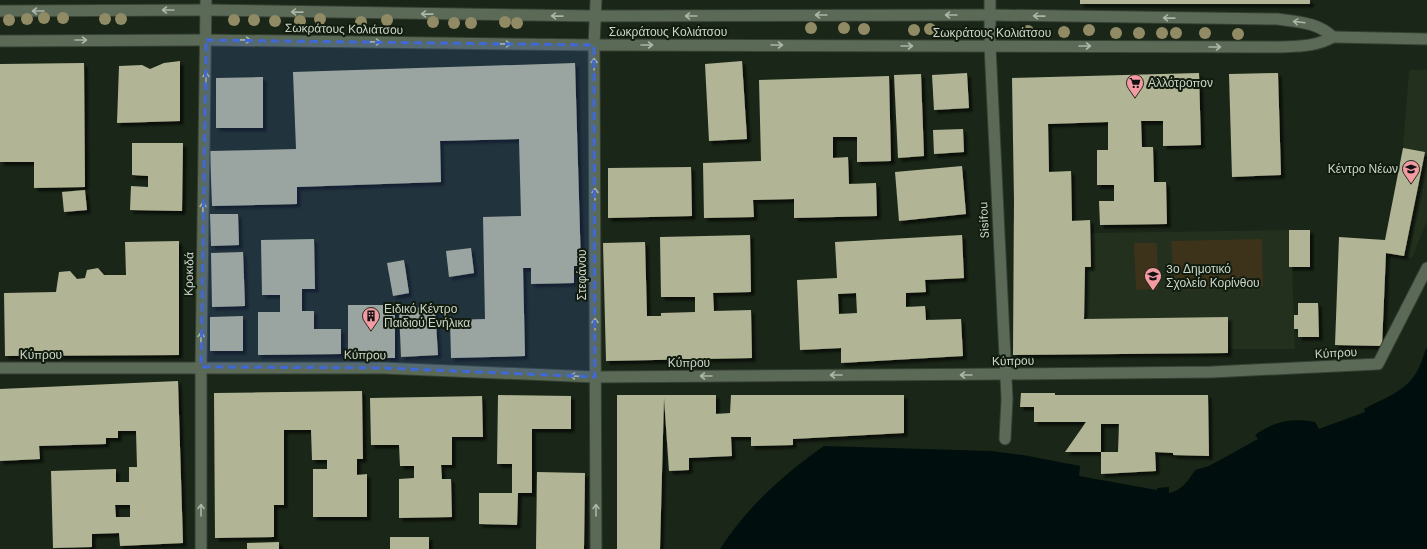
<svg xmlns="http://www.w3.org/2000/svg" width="1427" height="549" font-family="'DM Sans',sans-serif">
<defs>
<filter id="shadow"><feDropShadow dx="3.5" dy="3.5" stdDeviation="1" flood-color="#0009"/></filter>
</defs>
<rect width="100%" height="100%" fill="#1a2617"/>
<g fill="#22301d">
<polygon points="1409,70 1427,70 1427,221 1412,258 1383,252 1403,148"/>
<polygon points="1090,220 1091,233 1289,230 1289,267 1292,267 1295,349 1229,349 1228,353 1013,355 1013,221"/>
</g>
<g fill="#3d331a">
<polygon points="1262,239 1263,286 1175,290 1171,241"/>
<polygon points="1134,243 1157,243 1158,289 1136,290"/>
</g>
<path fill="#000f0d" d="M1427,347V549H720C746,508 785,473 824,446L991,451L1023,455L1080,466L1079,476L1157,490V488L1169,487V493C1181,491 1189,480 1195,470L1209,466L1258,439L1255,435C1274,421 1292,418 1315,422L1319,429L1365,412L1364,409C1382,399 1405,392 1416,373C1421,366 1423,355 1427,347Z"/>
<g fill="#b1b595" fill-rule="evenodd" filter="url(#shadow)">
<rect x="1080" y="0" width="230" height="4"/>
<polygon points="180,61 180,121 117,123 119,66 142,65 150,69 164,63"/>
<polygon points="742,61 747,139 709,141 705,64"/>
<polygon points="84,63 85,187 34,188 34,162 0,162 0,64"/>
<polygon points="575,63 581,266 574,266 574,283 531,284 531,268 523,268 525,356 451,358 450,320 485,319 483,217 521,216 519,139 440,141 441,182 297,187 297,204 212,206 210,151 296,149 293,72"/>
<polygon points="967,73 969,108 934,110 932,75"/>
<polygon points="1199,73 1201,145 1163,146 1163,121 1141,121 1142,147 1153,147 1154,182 1166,182 1167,224 1100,225 1099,201 1114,201 1114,185 1097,185 1097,150 1108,150 1108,122 1048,124 1049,172 1071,171 1072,221 1090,220 1091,267 1085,267 1084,319 1228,317 1228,353 1013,355 1014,202 1012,78"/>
<polygon points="1278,73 1281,175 1232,177 1229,74"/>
<polygon points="921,74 924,156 898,158 894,75"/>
<polygon points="889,76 891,161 857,162 857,137 833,137 833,158 848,157 849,184 876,183 877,216 794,218 794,199 753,200 754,217 704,218 703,163 761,161 759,80"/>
<polygon points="263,77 263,128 216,128 216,78"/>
<polygon points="963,129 964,152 934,154 933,130"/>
<polygon points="132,143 183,143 182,211 130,210 131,186 148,187 148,176 132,175"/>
<polygon points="1403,148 1425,152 1404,256 1386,253 1382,346 1335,345 1339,237 1385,240"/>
<polygon points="962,166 966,214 899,221 895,172"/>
<polygon points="691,167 692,216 608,218 608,168"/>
<polygon points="85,190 87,210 64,212 62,192"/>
<polygon points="210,214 238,214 239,245 211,246"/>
<rect x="1289" y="230" width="21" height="37"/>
<polygon points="750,235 751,292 713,293 714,311 751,310 752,358 606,361 603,243 645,242 647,316 661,316 661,313 695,312 695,297 661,297 660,237"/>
<path d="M962,235L964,278L925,280L926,292L906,293V307L925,306L926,320L961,319L963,356L841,363V348L800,350L797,280L837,278L835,242ZM856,293L857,313L839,314L838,294Z"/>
<polygon points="314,239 315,289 302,289 302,311 314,311 314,329 341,329 341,354 258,355 258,312 280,312 280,295 262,295 261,240"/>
<polygon points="179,241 179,355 5,356 4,293 56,292 59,272 70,271 77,279 85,278 87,270 98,268 104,275 126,275 125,242"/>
<polygon points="471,248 474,273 449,277 446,251"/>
<polygon points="243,252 245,306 212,307 211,253"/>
<polygon points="404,260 409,293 393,296 387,263"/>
<polygon points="1298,303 1318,303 1319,337 1298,337 1298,329 1294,329 1294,315 1298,315"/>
<rect x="348" y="305" width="47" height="53"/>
<polygon points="435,306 438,355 401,357 399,309"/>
<polygon points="243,316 243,351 210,351 210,317"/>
<path d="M178,381L183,543L120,546L119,533L92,534V547L53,548L51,471L116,469V482H129V467H137L136,431H118V438H106V444L39,446L40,459L0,461V389ZM115,505H130V517H116Z"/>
<polygon points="362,391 363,459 357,459 357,475 367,474 367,517 313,517 313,469 327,469 327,460 312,460 311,430 284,430 284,505 274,505 274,537 215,538 214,393"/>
<path d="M1021,393H1055V395H1208L1209,456L1173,455V453L1155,452L1156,471L1101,474V452H1065L1086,422H1034V407H1020ZM1101,424H1119L1118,452H1101Z"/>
<polygon points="498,395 571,396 571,429 532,429 532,493 518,493 517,525 479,524 479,493 512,493 512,464 497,464"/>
<polygon points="617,395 716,395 716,414 730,413 731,395 904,395 904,433 793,439 793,445 751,446 751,437 731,437 732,456 689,458 689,470 669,471 664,398 660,549 617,549"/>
<polygon points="482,396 483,437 452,437 452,465 441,465 442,479 451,479 452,517 399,518 399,479 414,478 414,466 400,466 399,445 371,445 370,398"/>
<polygon points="537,472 585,473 584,549 536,549"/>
<rect x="390" y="537" width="39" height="12"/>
<polygon points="279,542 279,549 247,549 247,543"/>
</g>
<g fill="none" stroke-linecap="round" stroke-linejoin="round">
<defs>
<g id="pedestrian">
<polyline points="1333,37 1427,39"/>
<polyline points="1005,374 1212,372 1378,364 1427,268"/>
</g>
<g id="minor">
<polyline points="596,0 594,45 596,549"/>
<polyline points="990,0 990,46 1007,399 1005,439"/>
<polyline points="0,368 383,368 595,377 1005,374"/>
<polyline points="201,549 201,367 206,0"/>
</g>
<path id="tertiary" d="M0,11L207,10L596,16L990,15L1277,19C1298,22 1317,22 1333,37C1315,47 1298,46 1278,47L594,45L206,40L0,41"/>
</defs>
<use href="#pedestrian" stroke="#353f33" stroke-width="13"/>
<use href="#minor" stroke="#353f33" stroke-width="13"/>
<use href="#tertiary" stroke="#353f33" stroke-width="13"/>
<use href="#pedestrian" stroke="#5b6957" stroke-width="11"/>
<use href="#minor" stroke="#5b6957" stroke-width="11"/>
<use href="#tertiary" stroke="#5b6957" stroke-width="11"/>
</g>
<g fill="#908a65">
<circle cx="44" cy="18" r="6"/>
<circle cx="63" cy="18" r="6"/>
<circle cx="27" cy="19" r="6"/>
<circle cx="105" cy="19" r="6"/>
<circle cx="121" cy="19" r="6"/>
<circle cx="320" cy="19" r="6"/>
<circle cx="9" cy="20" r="6"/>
<circle cx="234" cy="20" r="6"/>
<circle cx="254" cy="20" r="6"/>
<circle cx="387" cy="20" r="6"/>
<circle cx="275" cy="21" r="6"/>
<circle cx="300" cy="21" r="6"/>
<circle cx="361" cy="22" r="6"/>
<circle cx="433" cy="22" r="6"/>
<circle cx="505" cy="22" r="6"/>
<circle cx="454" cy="23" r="6"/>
<circle cx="471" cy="23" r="6"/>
<circle cx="517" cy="23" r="6"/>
<circle cx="811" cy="28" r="6"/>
<circle cx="844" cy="28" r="6"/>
<circle cx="864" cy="29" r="6"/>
<circle cx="930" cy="29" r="6"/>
<circle cx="914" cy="30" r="6"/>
<circle cx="1089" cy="30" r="6"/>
<circle cx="1028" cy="31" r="6"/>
<circle cx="1064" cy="32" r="6"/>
<circle cx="1116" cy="33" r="6"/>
<circle cx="1139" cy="33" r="6"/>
<circle cx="1162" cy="33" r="6"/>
<circle cx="1176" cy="33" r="6"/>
<circle cx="1205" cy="33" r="6"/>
<circle cx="1238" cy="34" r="6"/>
</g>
<defs><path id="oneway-shaft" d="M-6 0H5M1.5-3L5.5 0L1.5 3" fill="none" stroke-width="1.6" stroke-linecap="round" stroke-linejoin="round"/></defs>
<g stroke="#abb5a8">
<use href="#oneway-shaft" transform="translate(168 10) rotate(180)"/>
<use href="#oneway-shaft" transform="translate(38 11) rotate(180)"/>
<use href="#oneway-shaft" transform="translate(297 12) rotate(-179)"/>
<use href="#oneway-shaft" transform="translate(427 14) rotate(-179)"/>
<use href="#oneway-shaft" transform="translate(821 15) rotate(180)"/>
<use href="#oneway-shaft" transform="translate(951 15) rotate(180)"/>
<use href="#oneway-shaft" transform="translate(557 16) rotate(-179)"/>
<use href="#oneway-shaft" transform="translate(691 16) rotate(180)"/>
<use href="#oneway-shaft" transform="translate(1039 16) rotate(-179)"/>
<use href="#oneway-shaft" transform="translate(1169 18) rotate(-179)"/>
<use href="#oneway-shaft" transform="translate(1299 22) rotate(-173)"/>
<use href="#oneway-shaft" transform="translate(81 40)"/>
<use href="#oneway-shaft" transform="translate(245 40) rotate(1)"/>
<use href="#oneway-shaft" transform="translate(375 42) rotate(1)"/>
<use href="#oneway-shaft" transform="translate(505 44) rotate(1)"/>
<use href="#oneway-shaft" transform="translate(647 45)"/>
<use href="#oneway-shaft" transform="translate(777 45)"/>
<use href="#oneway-shaft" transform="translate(907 46)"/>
<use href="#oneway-shaft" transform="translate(1085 46)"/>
<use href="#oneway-shaft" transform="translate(1215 47)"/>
<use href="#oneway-shaft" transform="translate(594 64) rotate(-90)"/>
<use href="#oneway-shaft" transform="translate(206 78) rotate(-89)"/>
<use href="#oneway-shaft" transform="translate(595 194) rotate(-90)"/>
<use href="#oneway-shaft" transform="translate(203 208) rotate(-89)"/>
<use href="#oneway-shaft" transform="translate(595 324) rotate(-90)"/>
<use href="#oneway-shaft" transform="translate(201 338) rotate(-89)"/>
<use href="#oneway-shaft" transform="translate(836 375) rotate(180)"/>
<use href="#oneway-shaft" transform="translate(966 375) rotate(180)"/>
<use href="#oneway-shaft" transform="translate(576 376) rotate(-178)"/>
<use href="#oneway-shaft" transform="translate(706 376) rotate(180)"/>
<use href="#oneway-shaft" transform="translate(201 510) rotate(-90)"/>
<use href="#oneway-shaft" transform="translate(596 510) rotate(-90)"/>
</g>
<path fill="#4069d5" fill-opacity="0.2" stroke="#4069d5" stroke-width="3" stroke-dasharray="8 5" stroke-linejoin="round" d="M206,40L594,45L595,377L383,368L201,367Z"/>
<defs>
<symbol id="supermarket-pin" viewBox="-11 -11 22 30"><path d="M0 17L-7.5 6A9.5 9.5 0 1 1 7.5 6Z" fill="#f49aa3" stroke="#111c0e"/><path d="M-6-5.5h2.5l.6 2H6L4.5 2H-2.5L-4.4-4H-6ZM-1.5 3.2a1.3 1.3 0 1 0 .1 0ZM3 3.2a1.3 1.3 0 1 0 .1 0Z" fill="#111"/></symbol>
<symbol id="school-pin" viewBox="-11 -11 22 30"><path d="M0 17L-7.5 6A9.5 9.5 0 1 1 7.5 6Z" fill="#f49aa3" stroke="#111c0e"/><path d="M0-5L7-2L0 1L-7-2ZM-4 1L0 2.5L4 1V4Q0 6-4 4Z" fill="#111"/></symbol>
<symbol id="building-pin" viewBox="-11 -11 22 30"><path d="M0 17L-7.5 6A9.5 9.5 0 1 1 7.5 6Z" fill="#f49aa3" stroke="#111c0e"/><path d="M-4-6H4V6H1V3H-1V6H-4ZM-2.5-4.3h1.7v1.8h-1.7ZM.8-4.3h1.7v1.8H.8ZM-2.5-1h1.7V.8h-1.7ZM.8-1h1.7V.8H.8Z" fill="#111"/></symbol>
</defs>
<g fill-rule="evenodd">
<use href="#supermarket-pin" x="1125" y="73" width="20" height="27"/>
<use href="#school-pin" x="1401" y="159" width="20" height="27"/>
<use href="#school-pin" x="1143" y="266" width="20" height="27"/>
<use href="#building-pin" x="361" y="306" width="20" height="27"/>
</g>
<g text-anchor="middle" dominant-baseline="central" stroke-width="4" stroke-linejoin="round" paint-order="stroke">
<g font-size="12" fill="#cdd5cb" stroke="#111c0e">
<text transform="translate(344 29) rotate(1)">Σωκράτους Κολιάτσου</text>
<text x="668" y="32">Σωκράτους Κολιάτσου</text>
<text x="992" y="33">Σωκράτους Κολιάτσου</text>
<text transform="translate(984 220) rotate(-93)">Sisifou</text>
<text transform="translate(189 274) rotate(-89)">Κροκιδά</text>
<text transform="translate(582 275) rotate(-90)">Στεφάνου</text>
<text transform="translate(1336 353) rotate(-3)">Κύπρου</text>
<text x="41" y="355">Κύπρου</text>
<text transform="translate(365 355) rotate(1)">Κύπρου</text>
<text transform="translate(1013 361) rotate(-1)">Κύπρου</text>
<text x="689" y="363">Κύπρου</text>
</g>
<g font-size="12" fill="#cdd5cb" stroke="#111c0e" text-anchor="start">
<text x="1148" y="83">Αλλότροπον</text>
<text x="1398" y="169" text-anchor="end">Κέντρο Νέων</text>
<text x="1166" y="269">3ο Δημοτικό<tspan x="1166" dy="14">Σχολείο Κορίνθου</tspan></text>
<text x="384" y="309">Ειδικό Κέντρο<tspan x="384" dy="14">Παιδιού Ενήλικα</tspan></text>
</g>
</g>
</svg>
